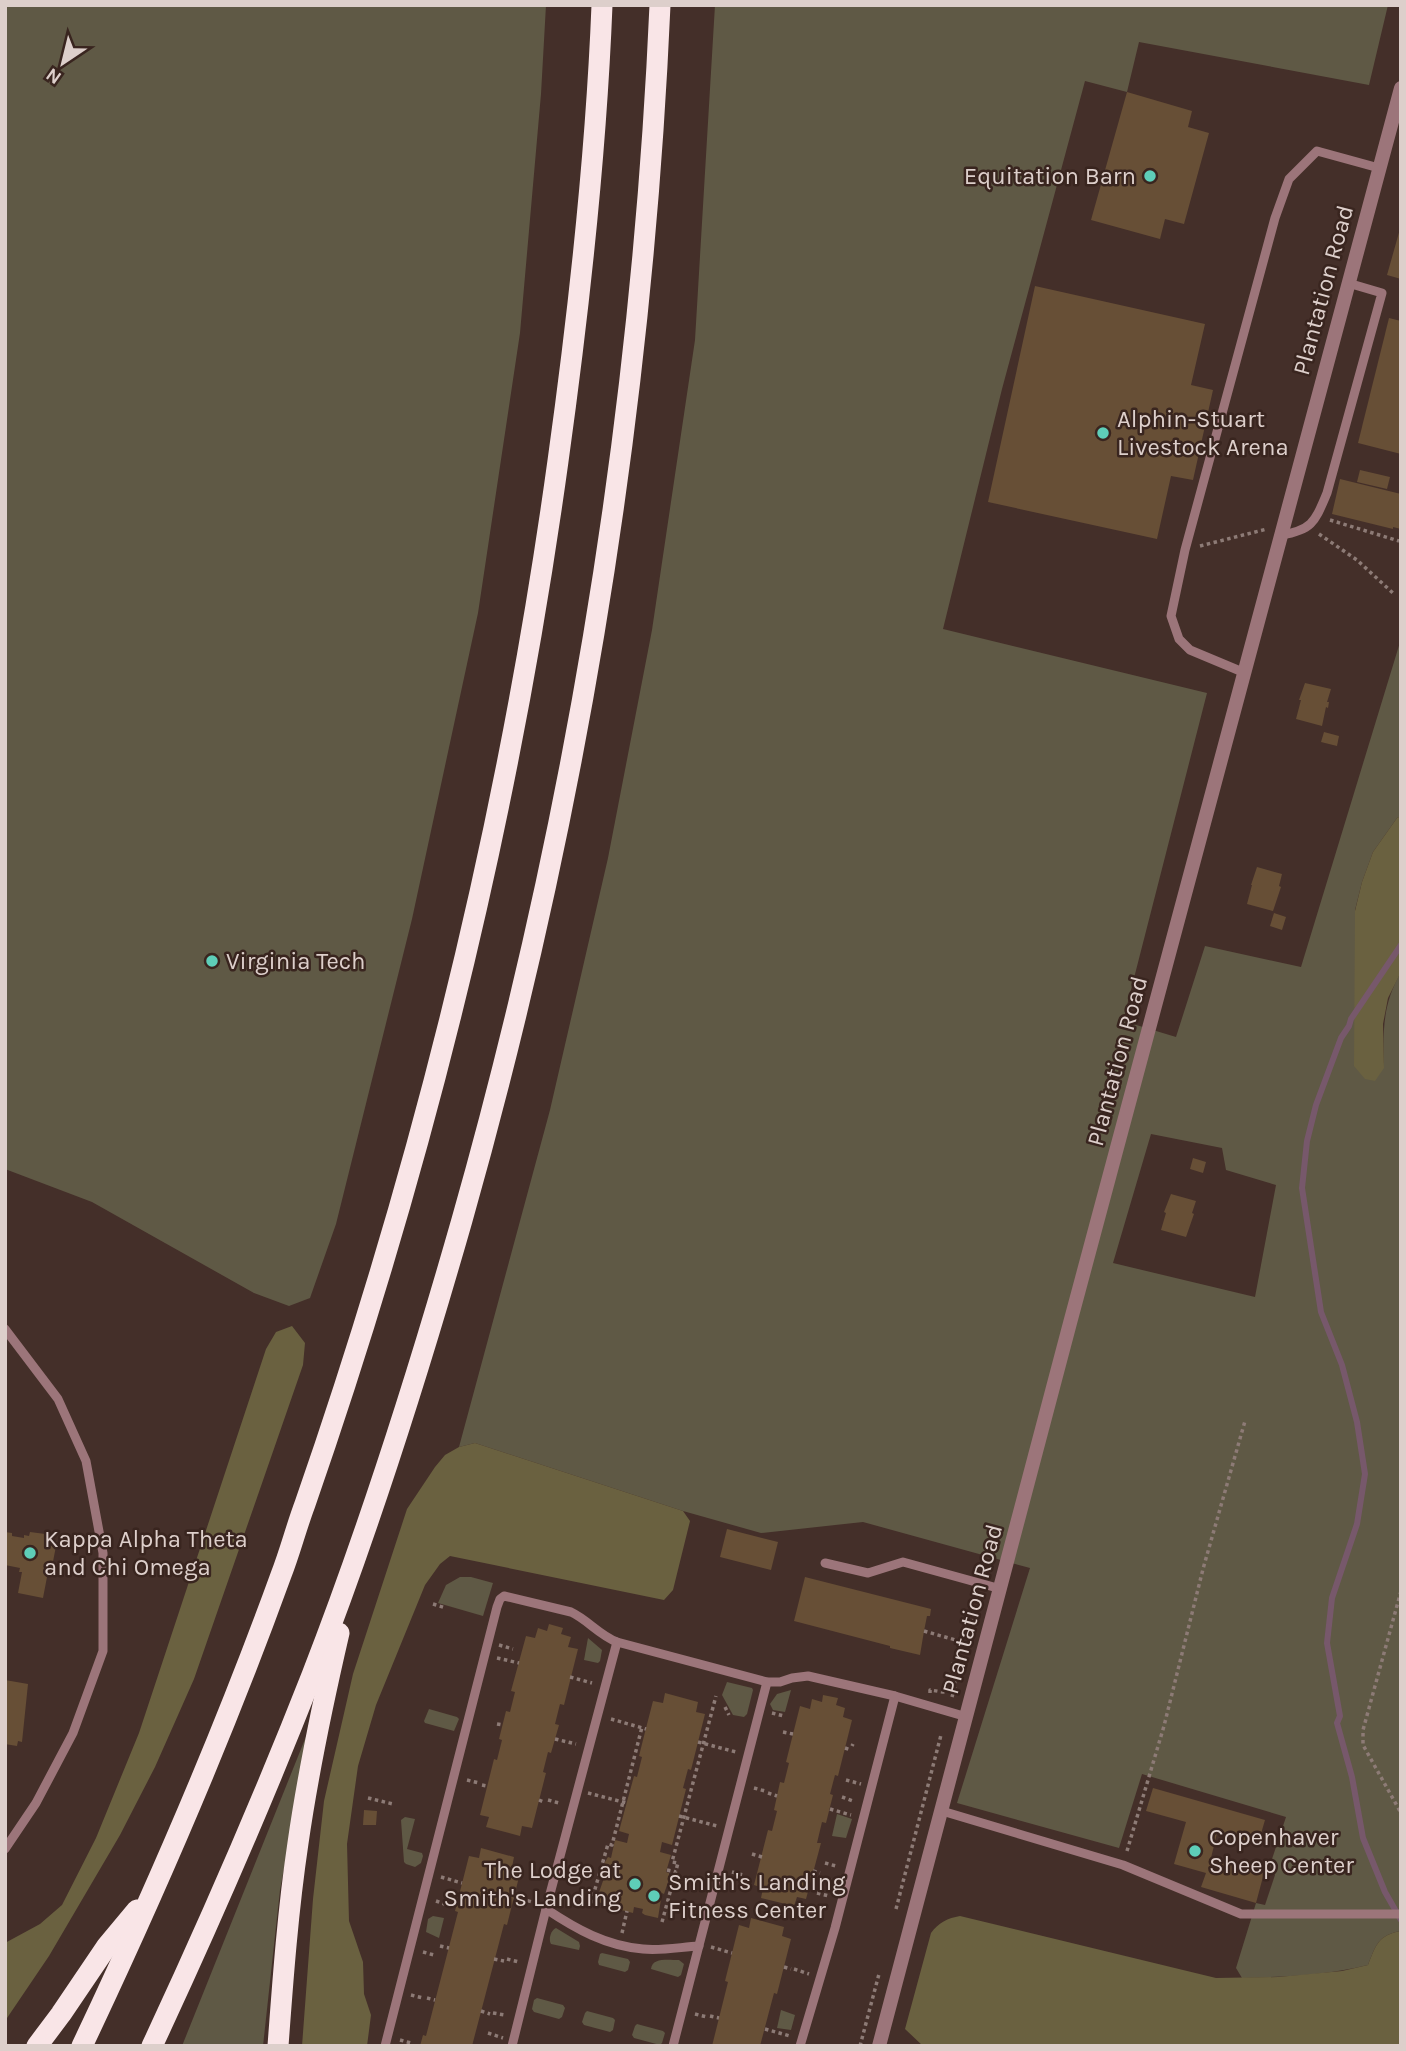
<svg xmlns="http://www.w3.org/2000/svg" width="1406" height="2051" font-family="Karla,sans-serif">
<rect width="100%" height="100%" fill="#442f29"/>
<g fill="#5f5945" fill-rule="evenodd">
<polygon points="5,5 546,5 541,94 520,333 478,613 412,919 336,1224 310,1298 289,1306 254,1293 92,1202 5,1169"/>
<path d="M715,5H1388L1369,85L1139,42L1127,92L1085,81L1002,389L943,629L1207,693L1123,1021L1176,1037L1205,946L1301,967L1401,639V816L1397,818L1373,852L1362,882L1355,910L1384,1068C1383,1032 1382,1005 1401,972V1931C1378,1935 1376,1945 1368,1965C1327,1975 1284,1977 1242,1978L1236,1968L1256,1903L1265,1905L1275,1875L1270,1865L1286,1817L1142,1774L1119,1848L957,1803L1030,1568L863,1522L761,1533L683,1511L475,1443L459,1447L550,1110L608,858L652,630L695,340ZM1151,1134L1222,1148L1226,1170L1276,1185L1255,1297L1113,1263Z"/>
<polygon points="460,1577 471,1577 493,1583 483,1616 438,1603 446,1585"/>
<polygon points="588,1638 602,1650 600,1661 598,1663 584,1660"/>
<polygon points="727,1682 752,1688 753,1690 747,1714 744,1717 733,1715 722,1695"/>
<polygon points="791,1690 785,1712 773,1710 770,1704 777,1694"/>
<polygon points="429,1709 457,1717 459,1719 454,1731 425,1723 424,1721"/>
<polygon points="311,1724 280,1890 263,2046 182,2046"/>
<polygon points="837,1814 852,1819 846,1838 832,1836"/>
<polygon points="405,1817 415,1819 407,1849 422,1853 423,1856 421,1863 415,1867 406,1864 404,1862 401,1820"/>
<polygon points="433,1916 444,1918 439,1938 426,1932 428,1919"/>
<path d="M556,1928L579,1942L580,1946L579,1950L551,1944C548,1939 551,1930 556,1928Z"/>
<polygon points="602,1953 628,1959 630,1962 628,1970 625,1972 599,1965 598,1962 600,1954"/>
<path d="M679,1960L684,1964L681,1975L678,1977L651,1969C652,1957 669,1960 679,1960Z"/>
<polygon points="537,1998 563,2005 565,2008 562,2017 559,2019 534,2012 532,2009 534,2000"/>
<polygon points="781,2010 795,2015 791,2030 777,2028"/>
<polygon points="587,2011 613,2018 615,2020 613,2030 610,2032 584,2025 582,2022 585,2013"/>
<polygon points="637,2024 663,2031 665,2033 662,2043 660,2045 634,2038 632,2035 635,2026"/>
</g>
<g fill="#6a6140">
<polygon points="1401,816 1401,972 1388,998 1383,1024 1384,1068 1375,1081 1365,1079 1354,1066 1355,911 1362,882 1373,852 1397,818"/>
<polygon points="292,1326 305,1343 303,1365 194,1679 155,1767 120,1835 49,1956 5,2021 5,1943 40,1924 62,1905 96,1838 139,1733 266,1349 276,1332"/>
<polygon points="475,1443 683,1511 690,1521 673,1590 664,1600 450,1556 440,1564 425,1585 376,1705 358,1766 347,1844 349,1921 363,1962 364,1994 371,2015 367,2046 302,2046 313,1899 324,1801 353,1674 407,1509 435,1467 445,1455 459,1447"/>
<path d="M960,1916L1216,1978L1278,1977L1342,1971L1368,1965C1376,1945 1378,1935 1401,1931V2046H923L905,2029L931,1933C938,1923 948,1918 960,1916Z"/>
</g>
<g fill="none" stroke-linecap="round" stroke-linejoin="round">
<polyline stroke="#77586b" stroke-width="6" points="1401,945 1351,1019 1349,1026 1341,1038 1316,1105 1307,1141 1302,1188 1321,1312 1342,1365 1357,1422 1365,1474 1357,1524 1332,1598 1327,1643 1340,1716 1337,1723 1352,1777 1363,1838 1385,1892 1401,1920"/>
</g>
<g fill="#674f36">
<polygon points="1127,92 1192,111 1188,127 1209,133 1184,224 1165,219 1160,239 1091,220"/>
<polygon points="1400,229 1401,229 1401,279 1387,275"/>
<polygon points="1035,286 1205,324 1191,385 1213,390 1193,480 1171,476 1157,539 988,502"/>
<polygon points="1389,318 1401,321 1401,454 1358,443"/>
<polygon points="1360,470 1390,477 1387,489 1357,482"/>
<polygon points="1340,479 1401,494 1401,529 1393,527 1393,529 1332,514"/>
<polygon points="1305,683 1331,689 1327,702 1329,702 1328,708 1326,707 1322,726 1296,719 1301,700 1299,700"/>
<polygon points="1324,732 1339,736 1337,746 1321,742"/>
<polygon points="1257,867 1282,874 1279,886 1281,887 1273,911 1247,904 1252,885 1251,885"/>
<polygon points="1274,913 1286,917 1282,930 1270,926"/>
<polygon points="1193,1158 1206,1162 1203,1173 1190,1169"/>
<polygon points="1171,1194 1196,1201 1192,1213 1194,1214 1186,1237 1161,1230 1166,1213 1164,1212"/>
<polygon points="727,1529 778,1542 771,1570 720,1557"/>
<polygon points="5,1532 12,1533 12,1536 24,1538 24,1535 29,1536 30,1532 53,1535 52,1540 57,1541 50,1577 47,1577 43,1598 18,1593 22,1572 19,1572 20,1568 5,1565"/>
<polygon points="805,1577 931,1609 930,1616 927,1616 924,1631 920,1655 890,1648 890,1646 794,1621"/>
<polygon points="549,1624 563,1628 561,1634 571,1637 568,1647 578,1649 564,1705 560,1704 555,1724 559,1725 551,1753 548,1752 543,1772 546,1773 532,1828 522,1826 520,1836 486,1827 489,1817 480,1815 494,1759 497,1760 502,1740 499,1739 506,1711 510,1712 515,1692 511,1691 526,1636 535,1638 538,1628 547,1631"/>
<polygon points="5,1680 28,1684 22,1742 18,1741 17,1746 5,1744"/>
<polygon points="665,1693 698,1702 696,1712 705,1714 691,1770 688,1769 683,1788 686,1789 672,1845 662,1842 660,1852 671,1855 666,1872 669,1873 669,1879 664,1894 662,1893 658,1918 645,1915 642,1913 643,1909 634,1907 633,1913 621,1910 622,1904 613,1901 612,1906 609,1906 596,1901 604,1878 602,1878 605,1862 608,1857 611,1858 615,1840 627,1843 629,1834 619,1831 634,1776 637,1777 642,1757 639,1756 645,1732 653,1701 663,1703"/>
<polygon points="823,1695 838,1698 836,1705 845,1708 843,1717 852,1720 838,1776 835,1775 830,1794 833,1795 826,1823 822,1822 817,1843 821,1843 806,1899 797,1897 794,1906 761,1898 763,1888 754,1885 768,1830 772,1831 777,1811 774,1810 780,1782 784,1783 789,1763 786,1762 800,1706 810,1709 812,1699 822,1702"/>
<polygon points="1153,1788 1265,1820 1258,1844 1217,1833 1211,1858 1264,1873 1256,1903 1201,1887 1206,1873 1174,1864 1186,1822 1146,1811"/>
<polygon points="364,1810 377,1811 376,1825 363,1825"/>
<polygon points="481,1848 514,1857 512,1867 521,1869 507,1925 504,1924 472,2046 420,2046 423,2035 426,2036 458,1912 455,1911 469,1856 479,1858"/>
<polygon points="751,1918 784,1927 782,1936 791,1939 777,1994 774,1993 760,2046 712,2046 728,1982 725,1981 739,1925 749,1928"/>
</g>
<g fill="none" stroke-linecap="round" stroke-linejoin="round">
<g stroke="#8d7b76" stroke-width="3.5" stroke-dasharray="3.5 3.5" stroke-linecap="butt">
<polyline points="1330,520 1399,541"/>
<polyline points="1319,534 1357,560 1394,594"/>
<polyline points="1200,546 1267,529"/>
<polyline points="1401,1591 1363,1730 1363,1745 1401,1813"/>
<polyline points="433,1604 446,1608"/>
<polyline points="965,1619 976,1622"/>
<polyline points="924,1631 959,1641"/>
<polyline points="499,1645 513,1649"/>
<polyline points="497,1658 519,1663"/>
<polyline points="570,1677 592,1683"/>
<polyline points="930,1693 930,1690 943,1692 953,1690"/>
<polyline points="952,1697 955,1686 953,1662"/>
<polyline points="725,1707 729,1715"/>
<polyline points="772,1713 784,1716"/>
<polyline points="611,1719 646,1729"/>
<polyline points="497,1724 503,1725"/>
<polyline points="783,1732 793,1734"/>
<polyline points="555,1739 576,1744"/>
<polyline points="698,1742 736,1752"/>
<polyline points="852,1746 853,1744"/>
<polyline points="845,1748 851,1750"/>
<polyline points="467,1780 479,1783"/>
<polyline points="846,1780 861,1784"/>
<polyline points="482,1785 487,1786"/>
<polyline points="754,1788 765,1791"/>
<polyline points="588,1793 627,1803"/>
<polyline points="768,1793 777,1796"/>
<polyline points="842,1797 853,1801"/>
<polyline points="368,1798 393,1804"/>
<polyline points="539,1800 544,1802"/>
<polyline points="548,1800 559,1803"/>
<polyline points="830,1809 851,1815"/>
<polyline points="679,1816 717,1826"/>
<polyline points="1127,1851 1164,1726 1203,1569 1245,1421"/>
<polyline points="752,1854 762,1857"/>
<polyline points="825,1863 836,1866"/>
<polyline points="667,1870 676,1872"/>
<polyline points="813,1871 820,1873"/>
<polyline points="732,1872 743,1875"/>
<polyline points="441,1877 462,1883"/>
<polyline points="821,1878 833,1881"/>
<polyline points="817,1893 829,1896"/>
<polyline points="514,1897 536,1903"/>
<polyline points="436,1901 447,1905"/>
<polyline points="591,1903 608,1844 612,1845 642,1727"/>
<polyline points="896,1909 941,1735"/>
<polyline points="662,1922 678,1863 672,1862 716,1696"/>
<polyline points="622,1933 627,1911"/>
<polyline points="440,1946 449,1948"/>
<polyline points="711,1947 732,1953"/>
<polyline points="423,1952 434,1955"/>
<polyline points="494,1959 504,1961"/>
<polyline points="507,1959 519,1962"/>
<polyline points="784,1967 791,1969"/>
<polyline points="794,1969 809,1974"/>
<polyline points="411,1995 423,1998"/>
<polyline points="427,1998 435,2000"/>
<polyline points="481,2011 490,2014"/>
<polyline points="493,2013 505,2015"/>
<polyline points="695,2014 707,2017"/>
<polyline points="710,2016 719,2018"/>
<polyline points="765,2029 790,2036"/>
<polyline points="488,2033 503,2038"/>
<polyline points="400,2040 411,2043"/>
<polyline points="860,2046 879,1974"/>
</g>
<g stroke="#9c757a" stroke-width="9">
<path d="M1281,535C1313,530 1315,521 1327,493L1382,293L1348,283"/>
<polyline points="1245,673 1190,650 1179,639 1171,616 1185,550 1275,218 1289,179 1317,151 1379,168"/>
<polyline points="5,1329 58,1399 86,1461 103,1553 103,1651 73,1733 36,1803 5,1849"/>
<polyline points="825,1563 868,1573 903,1562 1001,1589"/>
<polyline points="942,1811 1123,1865 1241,1914 1401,1914"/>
<path d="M546,1909C576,1929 606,1946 643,1949C661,1951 681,1947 699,1946"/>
<path d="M385,2046L497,1607L500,1599L504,1596L571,1612C588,1620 599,1635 617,1642L767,1682H780L792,1678L808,1676L895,1696L967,1717"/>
<polyline points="512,2046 546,1909 617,1642"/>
<polyline points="673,2046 767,1682"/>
<polyline points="800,2046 835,1928 895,1696"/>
</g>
<polyline stroke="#9c757a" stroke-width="14" points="879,2046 1070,1323 1401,88"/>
<g stroke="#f9e5e7" stroke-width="21">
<polyline points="37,2046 61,2014 107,1946 137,1910"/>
<path d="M82,2046C155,1892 223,1735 281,1575C290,1552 296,1528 305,1504C423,1165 509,817 558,461C579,310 596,158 602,5"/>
<path d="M152,2046C209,1924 263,1800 312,1675C370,1526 418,1374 462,1220C574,825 642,416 660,5"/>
<path d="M278,2046C283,1978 288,1910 298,1843C308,1773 323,1702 339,1633"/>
</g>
</g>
<g fill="#5eceb8" stroke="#39251f" stroke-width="2.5">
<circle cx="1150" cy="176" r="7"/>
<circle cx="1103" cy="433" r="7"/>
<circle cx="212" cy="961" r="7"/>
<circle cx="30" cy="1553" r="7"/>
<circle cx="1195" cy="1851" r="7"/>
<circle cx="635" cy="1884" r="7"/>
<circle cx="654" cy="1896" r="7"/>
</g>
<g text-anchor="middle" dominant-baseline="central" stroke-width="5" stroke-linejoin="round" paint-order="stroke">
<g font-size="24" fill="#ddcfcb" stroke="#39251f" text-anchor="start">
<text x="1136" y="176" text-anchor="end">Equitation Barn</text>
<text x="1117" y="419">Alphin-Stuart<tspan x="1117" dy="28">Livestock Arena</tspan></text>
<text x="226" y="961">Virginia Tech</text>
<text x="44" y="1539">Kappa Alpha Theta<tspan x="44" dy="28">and Chi Omega</tspan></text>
<text x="1209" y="1837">Copenhaver<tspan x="1209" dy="28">Sheep Center</tspan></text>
<text x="621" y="1870" text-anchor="end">The Lodge at<tspan x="621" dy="28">Smith's Landing</tspan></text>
<text x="668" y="1882">Smith's Landing<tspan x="668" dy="28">Fitness Center</tspan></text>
</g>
<g font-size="24" fill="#ddcfcb" stroke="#39251f">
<text transform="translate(1323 290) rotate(-75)">Plantation Road</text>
<text transform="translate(1117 1061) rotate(-75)">Plantation Road</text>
<text transform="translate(972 1609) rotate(-75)">Plantation Road</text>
</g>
</g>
<rect width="1406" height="2051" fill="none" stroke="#ddcfcb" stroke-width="14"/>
<g transform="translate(63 63) rotate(215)" stroke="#39251f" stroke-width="5" paint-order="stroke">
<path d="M0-5L12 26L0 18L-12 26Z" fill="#ddcfcb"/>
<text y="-10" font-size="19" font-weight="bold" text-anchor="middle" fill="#ddcfcb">N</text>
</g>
</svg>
